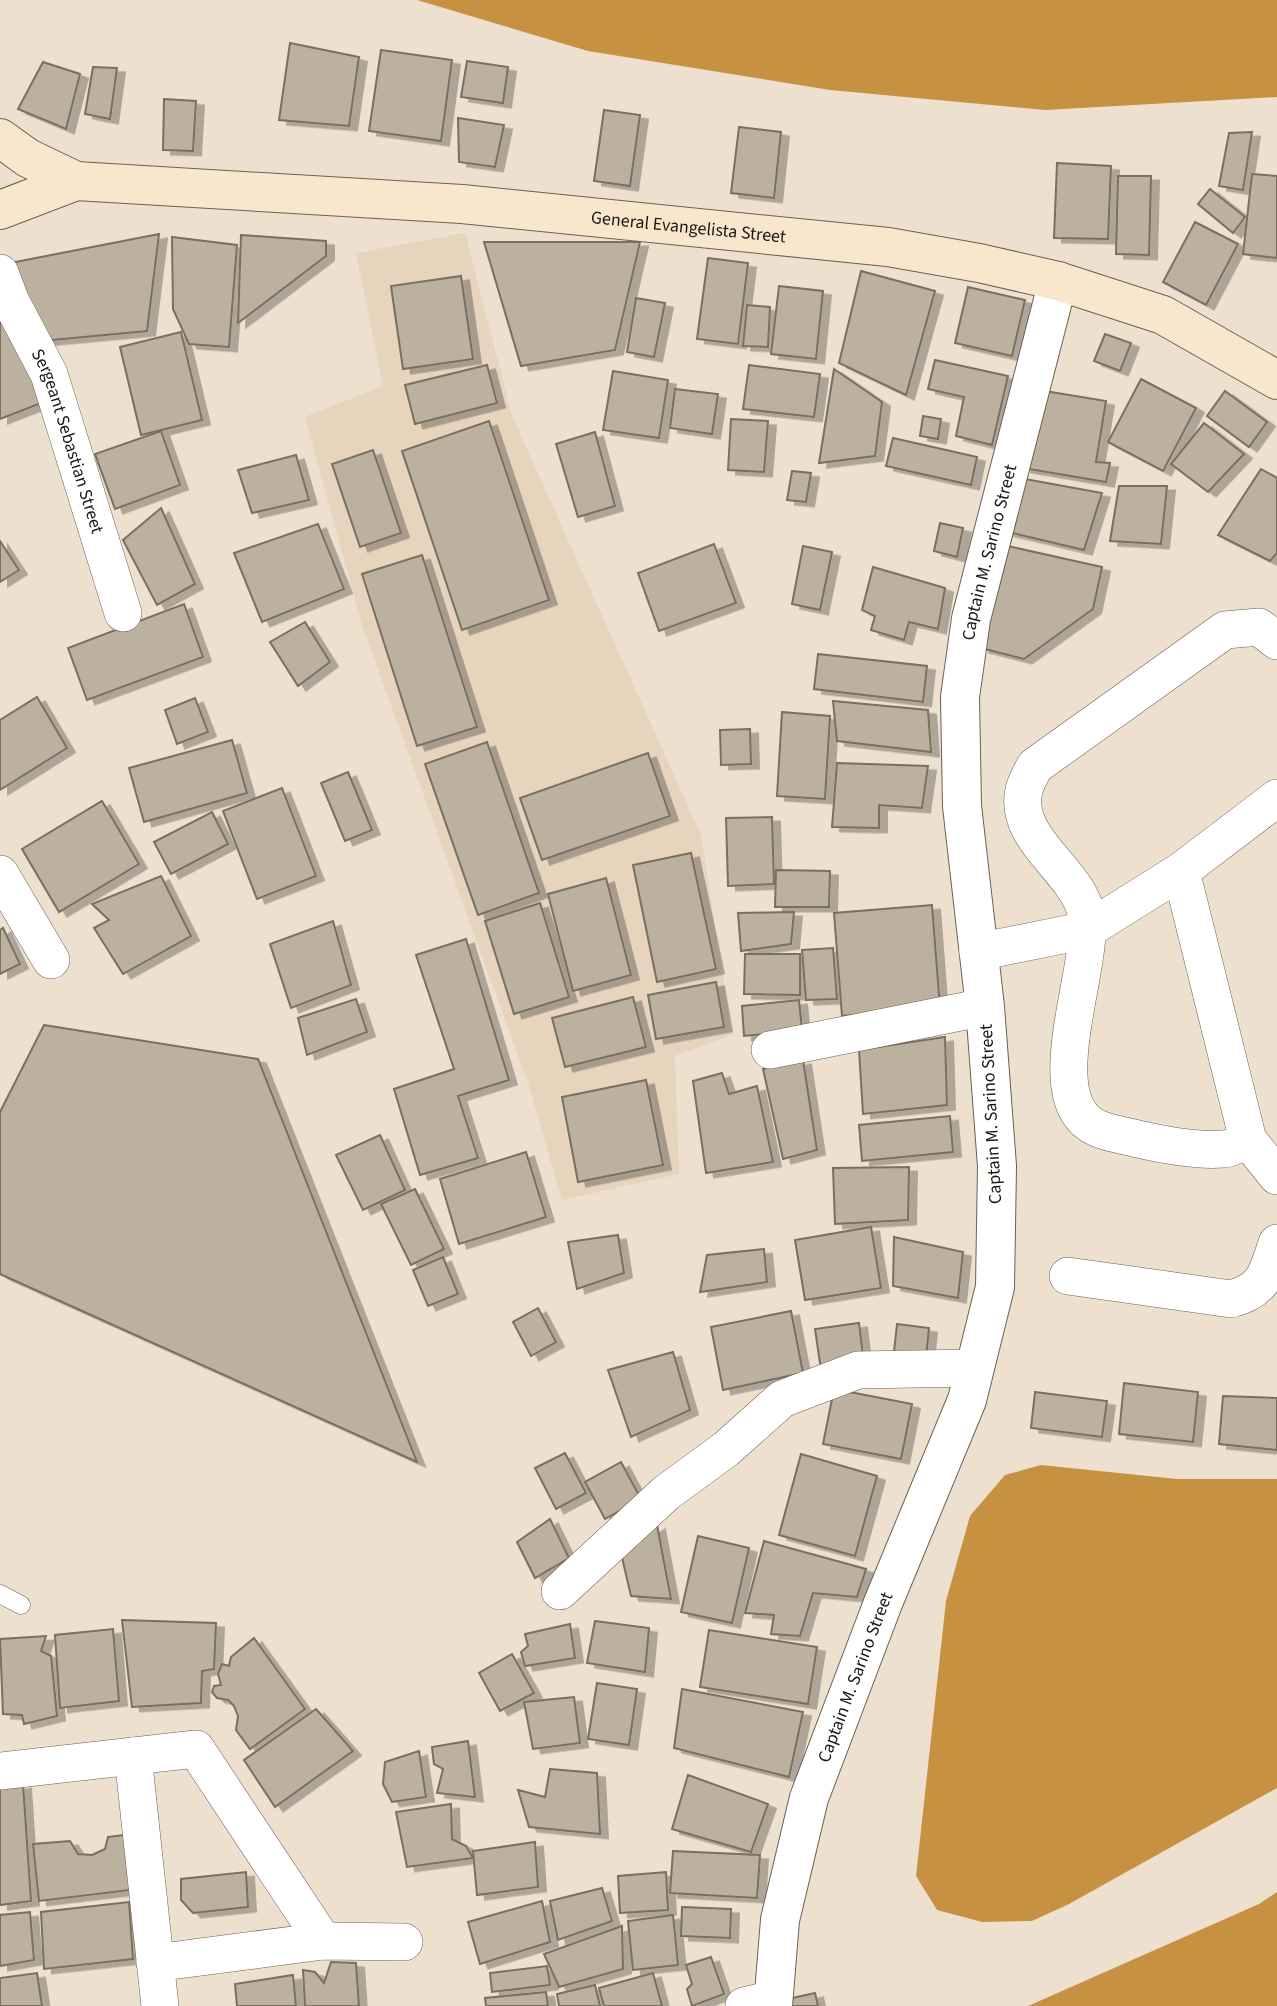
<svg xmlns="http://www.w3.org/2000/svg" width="1277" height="2006" font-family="'Source Sans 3',sans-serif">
<defs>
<filter id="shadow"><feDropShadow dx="8" dy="4.5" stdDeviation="0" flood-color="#0004"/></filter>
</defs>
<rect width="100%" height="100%" fill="#ede0cf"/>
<polygon fill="#e6d4bd" points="465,233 512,416 701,835 732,1035 675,1056 679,1174 562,1200 529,1086 362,625 305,417 383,386 356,253"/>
<g fill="#c69242">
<polygon points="417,0 1277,0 1277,97 1045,110 830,90 588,51"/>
<polygon points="1041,1465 1177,1479 1277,1479 1277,1788 1069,1904 1032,1921 982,1922 937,1910 916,1876 946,1601 970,1516 1005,1475"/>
<polygon points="1277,1892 1277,2006 1028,2006 1259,1904"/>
</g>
<g fill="#bcb09f" stroke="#7a6f60" stroke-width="2" filter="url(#shadow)">
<polygon points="290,43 359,57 349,126 279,120"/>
<polygon points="381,50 452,60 441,141 369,131"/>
<polygon points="467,61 508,67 503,103 461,97"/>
<polygon points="43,62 80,74 66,129 18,109"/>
<polygon points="93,67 117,68 110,119 85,114"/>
<polygon points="164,99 196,101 193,151 163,150"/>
<polygon points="604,110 640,115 630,186 594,181"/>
<polygon points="458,118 504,125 495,167 459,162"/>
<polygon points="739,127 781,132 774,198 731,193"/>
<polygon points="1252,132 1243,190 1219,186 1229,133"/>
<polygon points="1057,163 1111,166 1108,239 1054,238"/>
<polygon points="1252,174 1277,176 1277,258 1243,254"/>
<polygon points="1118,176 1151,176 1149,255 1116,254"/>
<polygon points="1210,189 1245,217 1233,233 1198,204"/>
<polygon points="1195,222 1238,244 1206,305 1163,282"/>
<polygon points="159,234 147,331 42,341 0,265"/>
<polygon points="241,235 326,241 326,256 238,323"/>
<polygon points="172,237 237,245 229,347 189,344 173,309"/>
<polygon points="484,242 640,242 615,350 521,366"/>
<polygon points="708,258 748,263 738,344 697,339"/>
<polygon points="861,271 935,291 906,395 839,363"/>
<polygon points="461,276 473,359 403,369 391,286"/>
<polygon points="0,286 49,400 0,419"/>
<polygon points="779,286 823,291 816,359 771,354"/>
<polygon points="968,287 1025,300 1012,356 955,343"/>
<polygon points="636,298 665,303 654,357 627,352"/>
<polygon points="747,305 770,307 768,347 743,346"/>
<polygon points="181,332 202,420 141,435 120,347"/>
<polygon points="1105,334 1131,343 1120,371 1094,361"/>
<polygon points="935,360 1008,376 992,445 956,436 964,397 928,389"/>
<polygon points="487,365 497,403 415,424 405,385"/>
<polygon points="749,365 820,374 814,417 743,409"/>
<polygon points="834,369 882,402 875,456 819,463"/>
<polygon points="613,371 668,380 659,438 603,430"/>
<polygon points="1141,379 1196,408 1163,471 1108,442"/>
<polygon points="675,389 718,394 712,434 670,428"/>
<polygon points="1039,390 1106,401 1096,462 1110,463 1106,482 1023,468"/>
<polygon points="1225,391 1267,422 1249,447 1207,416"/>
<polygon points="923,416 941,419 938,439 920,436"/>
<polygon points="731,419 768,421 764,472 728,470"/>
<polygon points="489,421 549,600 462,630 402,451"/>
<polygon points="1204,423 1244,454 1208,492 1171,464"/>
<polygon points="161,431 180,485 115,509 95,454"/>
<polygon points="595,432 615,506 578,517 556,444"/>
<polygon points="893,438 977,457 971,485 886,466"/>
<polygon points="373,450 401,533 360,547 332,464"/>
<polygon points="296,455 309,500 252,513 238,470"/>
<polygon points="1261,469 1277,478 1277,553 1270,561 1218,535"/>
<polygon points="792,471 811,473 806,502 787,500"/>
<polygon points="1014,477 1102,493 1084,550 1004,531"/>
<polygon points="1119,486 1167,486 1161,544 1110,541"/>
<polygon points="161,508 195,584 157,605 123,540"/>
<polygon points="940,523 963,528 957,557 934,551"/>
<polygon points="318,524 344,589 262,622 234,553"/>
<polygon points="0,541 19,570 0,582"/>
<polygon points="714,544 736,603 659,631 638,573"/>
<polygon points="1003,545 1102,567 1093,609 1024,659 981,648"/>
<polygon points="803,546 832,552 820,610 792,604"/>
<polygon points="422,555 477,727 417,746 362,574"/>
<polygon points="873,567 945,588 938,629 909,622 904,640 871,630 875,616 862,610"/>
<polygon points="184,604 203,657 87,700 68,648"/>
<polygon points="305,622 330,662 298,686 270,642"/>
<polygon points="818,654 927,666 923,702 814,689"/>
<polygon points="37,697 67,748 0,790 0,720"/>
<polygon points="195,698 208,732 177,744 165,710"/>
<polygon points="833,701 928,710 931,752 837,741"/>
<polygon points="782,712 830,716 825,799 777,796"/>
<polygon points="750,729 751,764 721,765 720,730"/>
<polygon points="232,740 247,793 144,822 129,768"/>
<polygon points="487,742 539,893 478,915 425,764"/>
<polygon points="648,753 670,816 542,860 520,798"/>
<polygon points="837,763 928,766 922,808 879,805 879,828 832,827"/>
<polygon points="348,772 372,830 345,841 321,783"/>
<polygon points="282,788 316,876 257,899 223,811"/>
<polygon points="102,801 139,864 59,912 22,849"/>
<polygon points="212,812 228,844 171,874 154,842"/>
<polygon points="772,817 774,884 728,886 726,818"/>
<polygon points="691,853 716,969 657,982 633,865"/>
<polygon points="776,870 830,871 829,907 775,907"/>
<polygon points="161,876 191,936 123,974 94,928 109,920 92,904"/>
<polygon points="606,878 631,975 573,991 548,894"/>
<polygon points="540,903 569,997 514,1014 485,921"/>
<polygon points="932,905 940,1008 842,1016 834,913"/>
<polygon points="794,912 791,944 741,951 738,913"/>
<polygon points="333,921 351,985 291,1008 270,944"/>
<polygon points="3,928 20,964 0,974 0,930"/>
<polygon points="466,939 509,1080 458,1096 478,1158 420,1175 394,1089 454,1069 416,955"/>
<polygon points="833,948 837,999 806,1000 802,950"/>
<polygon points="745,954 800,954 800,995 744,994"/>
<polygon points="716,982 724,1027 656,1039 648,995"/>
<polygon points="633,997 646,1047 565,1067 552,1018"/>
<polygon points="356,999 367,1032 307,1055 298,1018"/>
<polygon points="799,1000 802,1030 744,1036 742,1006"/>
<polygon points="44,1025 258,1059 417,1462 0,1274 0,1112"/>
<polygon points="945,1037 947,1105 863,1114 859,1050"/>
<polygon points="803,1060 817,1150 783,1159 763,1069"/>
<polygon points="722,1073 729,1094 757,1086 773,1162 706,1173 693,1081"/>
<polygon points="646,1080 663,1165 578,1182 562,1097"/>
<polygon points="950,1116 953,1152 862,1161 859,1125"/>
<polygon points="380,1135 405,1190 363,1210 336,1155"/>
<polygon points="526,1152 546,1217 459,1244 440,1179"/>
<polygon points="909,1167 908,1220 835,1224 833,1168"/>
<polygon points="415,1189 444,1249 411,1265 381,1204"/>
<polygon points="871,1227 881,1288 805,1300 795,1240"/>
<polygon points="618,1235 624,1273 577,1289 568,1242"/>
<polygon points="894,1237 963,1252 958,1298 893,1286"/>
<polygon points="764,1249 767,1282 700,1292 707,1255"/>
<polygon points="443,1257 458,1294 428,1306 413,1270"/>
<polygon points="538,1308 556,1342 531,1356 513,1322"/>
<polygon points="791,1311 803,1373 723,1390 711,1327"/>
<polygon points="859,1323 864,1364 821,1370 815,1329"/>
<polygon points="897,1324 929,1328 926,1357 894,1352"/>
<polygon points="673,1352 690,1410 631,1437 608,1370"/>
<polygon points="1124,1383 1198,1392 1193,1442 1119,1434"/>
<polygon points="834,1389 912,1404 901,1459 823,1444"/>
<polygon points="1035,1392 1107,1401 1102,1437 1031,1428"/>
<polygon points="1223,1396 1277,1398 1277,1450 1219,1444"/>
<polygon points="565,1453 586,1493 556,1509 535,1468"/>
<polygon points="801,1454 877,1476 855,1556 779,1535"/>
<polygon points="621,1462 641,1499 605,1519 585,1482"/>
<polygon points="550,1519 569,1558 535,1578 517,1542"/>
<polygon points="657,1525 671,1599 631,1596 620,1549"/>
<polygon points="698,1536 749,1548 732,1623 681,1612"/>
<polygon points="764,1541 866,1569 857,1597 813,1593 800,1636 771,1634 774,1615 745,1613"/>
<polygon points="122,1620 216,1623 214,1669 202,1671 201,1703 132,1707"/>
<polygon points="595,1621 649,1628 645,1672 587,1663"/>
<polygon points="570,1624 575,1658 525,1666 521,1652 528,1646 525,1634"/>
<polygon points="113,1629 119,1701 60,1708 55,1635"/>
<polygon points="709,1630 817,1647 808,1704 700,1687"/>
<polygon points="46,1636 41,1651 51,1656 57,1716 24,1724 22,1715 3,1714 0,1639"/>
<polygon points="254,1638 305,1709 250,1749 236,1730 238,1716 234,1706 228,1700 217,1698 212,1692 214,1686 221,1685 218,1674 222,1664 229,1666 231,1657"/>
<polygon points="512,1654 534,1693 500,1711 479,1673"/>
<polygon points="597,1683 637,1689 629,1745 588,1739"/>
<polygon points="682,1689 803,1712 789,1777 674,1748"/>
<polygon points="574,1697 580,1743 533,1749 524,1702"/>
<polygon points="316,1709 353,1751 275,1807 244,1760"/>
<polygon points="468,1741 475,1797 437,1793 443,1769 434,1764 432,1747"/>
<polygon points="419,1751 426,1797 392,1802 383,1784 385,1762"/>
<polygon points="550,1769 597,1773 600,1834 529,1827 518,1790 545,1797"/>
<polygon points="688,1775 768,1804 751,1852 672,1829"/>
<polygon points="23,1784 31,1901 0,1905 0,1789"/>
<polygon points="451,1804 452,1839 466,1846 473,1858 407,1867 396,1812"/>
<polygon points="124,1835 130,1890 39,1901 33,1844 70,1841 78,1854 92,1855 105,1849 108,1837"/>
<polygon points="535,1842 538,1887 477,1895 473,1851"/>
<polygon points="673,1851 760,1855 757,1898 670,1893"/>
<polygon points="246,1872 248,1907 193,1913 181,1900 181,1879"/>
<polygon points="666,1872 668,1910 620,1913 618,1876"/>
<polygon points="602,1888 612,1921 558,1940 550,1901"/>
<polygon points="542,1901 550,1942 480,1964 468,1922"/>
<polygon points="129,1902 133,1959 44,1969 41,1912"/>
<polygon points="682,1907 731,1909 730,1938 681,1936"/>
<polygon points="30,1912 34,1960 0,1966 0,1915"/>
<polygon points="673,1915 678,1965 633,1970 628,1921"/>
<polygon points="622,1926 623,1969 559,1987 544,1954"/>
<polygon points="711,1957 724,1994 692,2006 687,1989 692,1984 686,1965"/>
<polygon points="331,1962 356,1963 359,2006 305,2006 303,1970 315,1972 324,1983"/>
<polygon points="547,1966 550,1985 492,1992 490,1973"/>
<polygon points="37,1973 42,2006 0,2006 0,1978"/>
<polygon points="653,1973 662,2006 604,2006 599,1988"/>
<polygon points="293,1975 296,2006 237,2006 235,1984"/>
<polygon points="595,1985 600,2006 559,2006 557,1994"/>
<polygon points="546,1992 548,2006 486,2006 485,1998"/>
<polygon points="815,1993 818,2006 775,2006 774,2002"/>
</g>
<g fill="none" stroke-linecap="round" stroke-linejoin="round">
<defs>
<polyline id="service" points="0,1594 21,1605"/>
<g id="minor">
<path id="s1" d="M0,273L11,302L49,374L123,613"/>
<polyline points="1181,871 1277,798"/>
<polyline points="0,874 51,960"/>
<polyline points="978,952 1087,930 1181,871 1248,1140 1277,1176"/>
<polyline points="770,1050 985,1007"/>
<path d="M1248,1140C1240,1143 1231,1149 1223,1149C1197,1151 1164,1145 1138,1139C1125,1135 1109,1134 1097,1128C1033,1100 1100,957 1085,909C1073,868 1013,838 1024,790C1026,782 1031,773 1035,766L1225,630L1259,627L1277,641"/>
<path d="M1068,1276L1231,1299C1265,1290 1267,1273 1277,1243"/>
<polyline points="560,1591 666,1493 726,1449 782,1399 858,1370 974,1368"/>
<polyline points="133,1756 160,2006"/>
<polyline points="0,1771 196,1749 323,1941"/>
<polyline points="155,1963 323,1941 404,1942"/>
<polyline points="744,2006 773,1999"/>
</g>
<g id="tertiary">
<path id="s2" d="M773,2006L780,1920L809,1798L883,1603L967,1400L995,1287L997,1166L985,1007L962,806L960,697L971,619L1058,281"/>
</g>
<g id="secondary">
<path id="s3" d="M0,138L28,158L76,181L462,204L888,247L979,263L1058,281L1163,315L1277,380"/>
<polyline points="0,210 76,181"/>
</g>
</defs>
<use href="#service" stroke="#6b6051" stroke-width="19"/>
<use href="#minor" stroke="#6b6051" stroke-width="38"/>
<use href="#tertiary" stroke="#6b6051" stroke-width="40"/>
<use href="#secondary" stroke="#6b6051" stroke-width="40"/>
<use href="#service" stroke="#fff" stroke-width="18"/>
<use href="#minor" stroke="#fff" stroke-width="37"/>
<use href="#tertiary" stroke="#fff" stroke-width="38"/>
<use href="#secondary" stroke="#f8e7cd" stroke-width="38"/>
</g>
<g text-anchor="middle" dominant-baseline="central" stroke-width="7" stroke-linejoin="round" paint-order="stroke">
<g font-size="18" fill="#1b1711" stroke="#fff">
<text stroke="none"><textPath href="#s3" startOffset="702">General Evangelista Street</textPath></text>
<text stroke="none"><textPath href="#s1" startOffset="182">Sergeant Sebastian Street</textPath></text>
<text stroke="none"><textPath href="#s2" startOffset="1496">Captain M. Sarino Street</textPath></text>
<text transform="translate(991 1114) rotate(-93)">Captain M. Sarino Street</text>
<text stroke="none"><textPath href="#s2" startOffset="341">Captain M. Sarino Street</textPath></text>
</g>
</g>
</svg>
